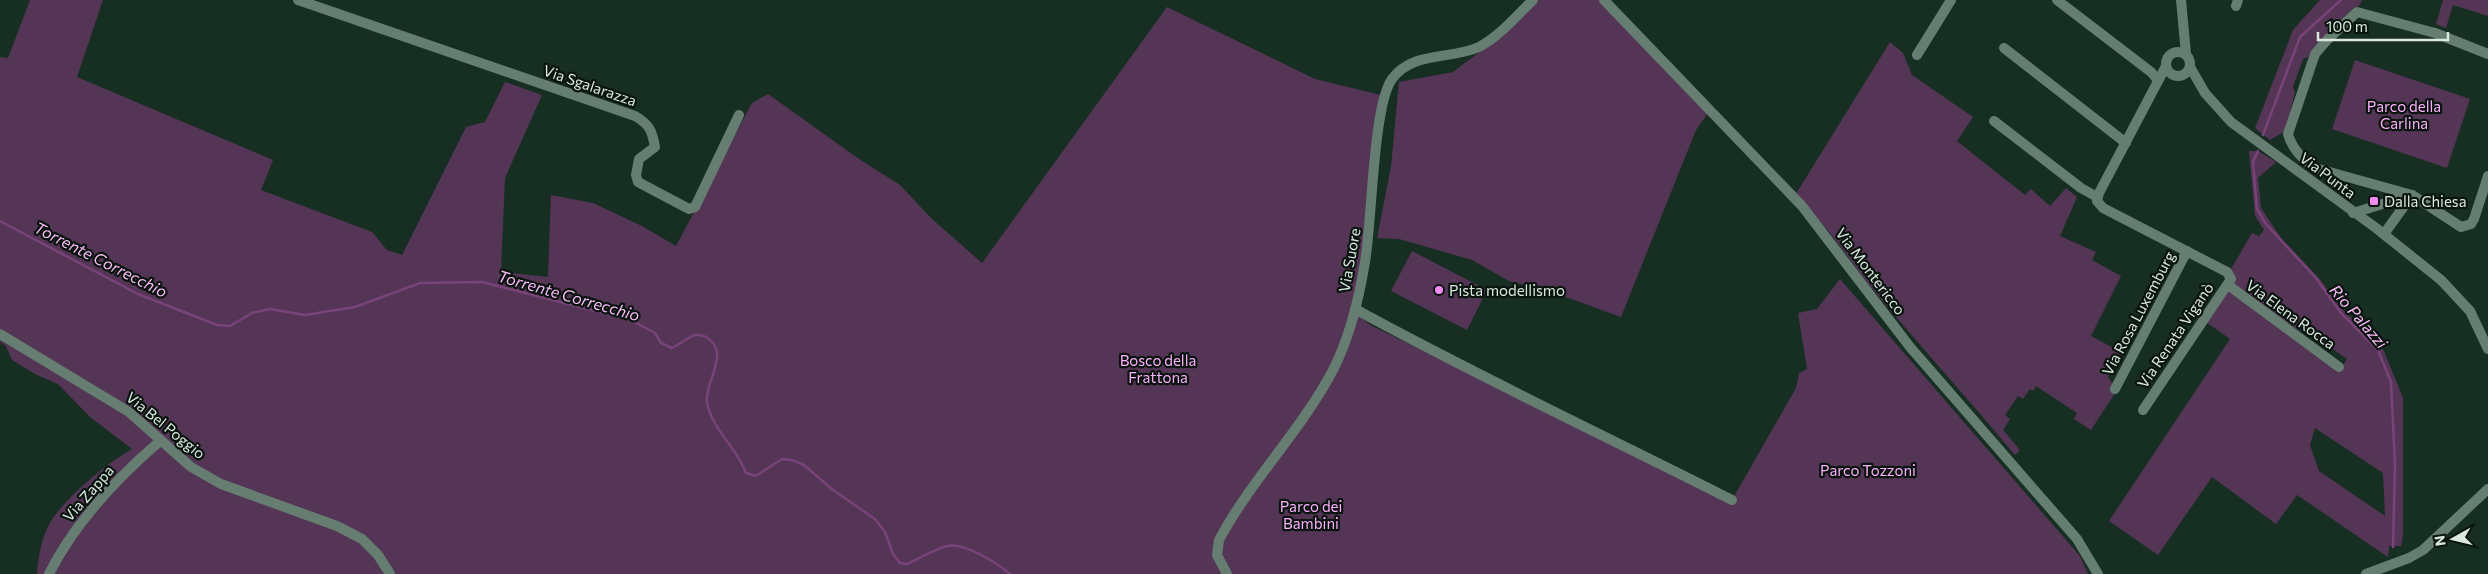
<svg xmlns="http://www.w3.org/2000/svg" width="2488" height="574" font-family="Commissioner,sans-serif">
<rect width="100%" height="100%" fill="#172e23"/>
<g fill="#553555" fill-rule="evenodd">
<path d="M30,0H103L77,77L273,160L261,190L372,232L387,250L402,255L466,127L485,122L505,82L542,95L505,178L501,272L548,277L551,195L593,203L642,226L676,246L752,103L768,94L859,159L900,185L931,218L982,263L1167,7L1315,79L1385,96L1354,312L1370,325L1732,500L1796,388L1799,373L1807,369L1798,313L1817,309L1840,279L2080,556L2088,574H37C38,558 42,535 51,521C68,495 105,465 132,449L90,417L58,384L35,374L12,360L6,346L0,342V57L8,58Z"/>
<polygon points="1539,0 1604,0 1708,113 1696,130 1621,317 1552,292 1509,281 1472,260 1399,239 1377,238 1391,167 1399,82 1453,72 1514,26"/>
<polygon points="2320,0 2362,0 2360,5 2353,8 2313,49 2308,57 2303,59 2293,87 2295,92 2285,131 2270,140 2255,128 2293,30"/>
<polygon points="2443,0 2488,0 2488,16 2453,5 2446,28 2436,24"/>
<path d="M1890,42L1903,53L1912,75L1973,117L1957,141L2025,195L2031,189L2050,206L2066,188L2077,197L2060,236L2096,252L2092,260L2121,276L2091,336L2121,352L2108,377L2117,390L2091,430L2074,419L2077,413L2036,386L2033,391L2030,389L2023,399L2018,396L2005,415L2010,419L2003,430L2020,450L2015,455C1969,400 1921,347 1875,292C1849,261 1827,222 1794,197Z"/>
<polygon points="2355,60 2470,99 2447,168 2332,129"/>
<path d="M2249,151H2258L2276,162L2258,178L2261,208L2281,238L2318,277L2343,310L2381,344L2403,398V534L2401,546H2389L2388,557L2297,495L2276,524L2212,477L2158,555L2109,521L2230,339L2206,322L2231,269L2252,233L2259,236L2264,230L2255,216ZM2290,324L2299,331L2302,327L2347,359L2340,369L2285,330ZM2315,428L2383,473L2385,516L2319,471L2310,445Z"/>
<polygon points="1412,251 1487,290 1467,330 1391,291"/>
</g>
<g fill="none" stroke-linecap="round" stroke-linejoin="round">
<g stroke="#784378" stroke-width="2.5">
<polyline points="2263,135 2300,37 2341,0"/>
<polyline points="2258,151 2253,162 2257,209 2266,224 2316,278 2341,313 2378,350 2391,382 2395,465 2393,547"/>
<path d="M0,221L138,294L217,325L230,326L252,313L270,309L305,315L355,307L420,283L482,282L631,320L655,333L661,343L672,348C679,345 688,337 695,335C699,334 703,336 706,337C732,352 704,382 707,402C711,428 737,448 746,473L756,476L782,459L792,460L804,465L833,490L875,519L885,532L893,554L900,563L907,564C920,558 933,550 947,546C964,542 997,563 1010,574"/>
</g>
<g stroke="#657e71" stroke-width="10">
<path d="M298,0L635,116C649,124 652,130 655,147L639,159L636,175L638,182L689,209L695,207L739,115"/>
<polyline points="1604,0 1802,206 1910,347 2077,539 2098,574"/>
<polyline points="2057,0 2151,72 2158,80"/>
<polyline points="2181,0 2186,54"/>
<polyline points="2236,6 2238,0"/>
<polyline points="2004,48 2126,143"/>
<circle cx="2178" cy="64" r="12"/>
<path d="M2488,54L2435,33L2357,12L2327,40L2315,54L2288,134C2292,149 2302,159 2315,168L2412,195L2461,227L2471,224L2474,219L2488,176"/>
<polyline points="1917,55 1951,0"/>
<polyline points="2190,67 2205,93 2231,122 2376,228 2441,280 2470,311 2488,349"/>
<polyline points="1994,121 2081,188 2097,197"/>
<polyline points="2353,213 2412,195"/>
<polyline points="2384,234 2412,195"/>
<polyline points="2228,285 2339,367"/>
<path d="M1355,309C1479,377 1606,436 1732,500"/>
<polyline points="0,334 129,412 191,467 221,484 337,526 362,539 378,555 390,574"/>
<polyline points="2115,389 2187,251"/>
<polyline points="2143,410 2231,279 2227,272 2103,208 2097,201 2099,193 2166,66"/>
<path d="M49,574C75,522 117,478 160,441"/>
<path d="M1227,574L1217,555L1219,540C1251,480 1301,431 1333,370C1350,337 1359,299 1365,262C1372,223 1373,105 1392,79C1412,51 1450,60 1479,47C1500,36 1516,16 1533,0"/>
<polyline points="2366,574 2409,558 2423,550 2488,489"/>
</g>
</g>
<g fill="#f28af2" stroke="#0a140f" stroke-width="2">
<rect x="2369" y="196" width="10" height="10" rx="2.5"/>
<circle cx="1439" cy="290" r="5"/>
</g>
<g text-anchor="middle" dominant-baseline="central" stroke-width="4.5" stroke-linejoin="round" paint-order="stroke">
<g font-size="15" fill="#dae8e0" stroke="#0a140f">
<text transform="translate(590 85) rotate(19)">Via Sgalarazza</text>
<text transform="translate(2328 175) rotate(37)">Via Punta</text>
<text transform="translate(1349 260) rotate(-80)">Via Suore</text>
<text transform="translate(1871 271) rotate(53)">Via Montericco</text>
<text transform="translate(2138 313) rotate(-62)">Via Rosa Luxemburg</text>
<text transform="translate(2291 314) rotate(36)">Via Elena Rocca</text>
<text transform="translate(2175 335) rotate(-56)">Via Renata Viganò</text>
<text transform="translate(166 425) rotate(39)">Via Bel Poggio</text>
<text transform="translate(88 493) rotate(-49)">Via Zappa</text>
</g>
<g font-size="15" fill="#feaffd" stroke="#0a140f">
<text x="2404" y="106">Parco della<tspan x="2404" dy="17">Carlina</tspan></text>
<text x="1158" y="360">Bosco della<tspan x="1158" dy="17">Frattona</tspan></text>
<text x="1868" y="470">Parco Tozzoni</text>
<text x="1311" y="506">Parco dei<tspan x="1311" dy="17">Bambini</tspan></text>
</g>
<g font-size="15" fill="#dae8e0" stroke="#0a140f" text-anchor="start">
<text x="2384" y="201">Dalla Chiesa</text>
<text x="1449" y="290">Pista modellismo</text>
</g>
<g font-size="16" font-style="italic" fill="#f9baf7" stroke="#0a140f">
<text transform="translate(101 259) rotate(27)">Torrente Correcchio</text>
<text transform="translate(569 295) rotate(16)">Torrente Correcchio</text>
<text transform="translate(2359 316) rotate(49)">Rio Palazzi</text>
</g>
</g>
<g transform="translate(2453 539) rotate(262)" stroke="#0a140f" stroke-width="4" paint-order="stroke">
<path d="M0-4L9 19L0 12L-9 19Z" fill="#dae8e0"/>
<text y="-8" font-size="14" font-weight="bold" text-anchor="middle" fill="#dae8e0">N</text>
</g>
<path d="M2318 32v8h130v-8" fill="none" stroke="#dae8e0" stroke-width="2.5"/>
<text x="2326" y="32" font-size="15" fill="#dae8e0" stroke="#0a140f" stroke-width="4" paint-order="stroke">100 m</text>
</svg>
